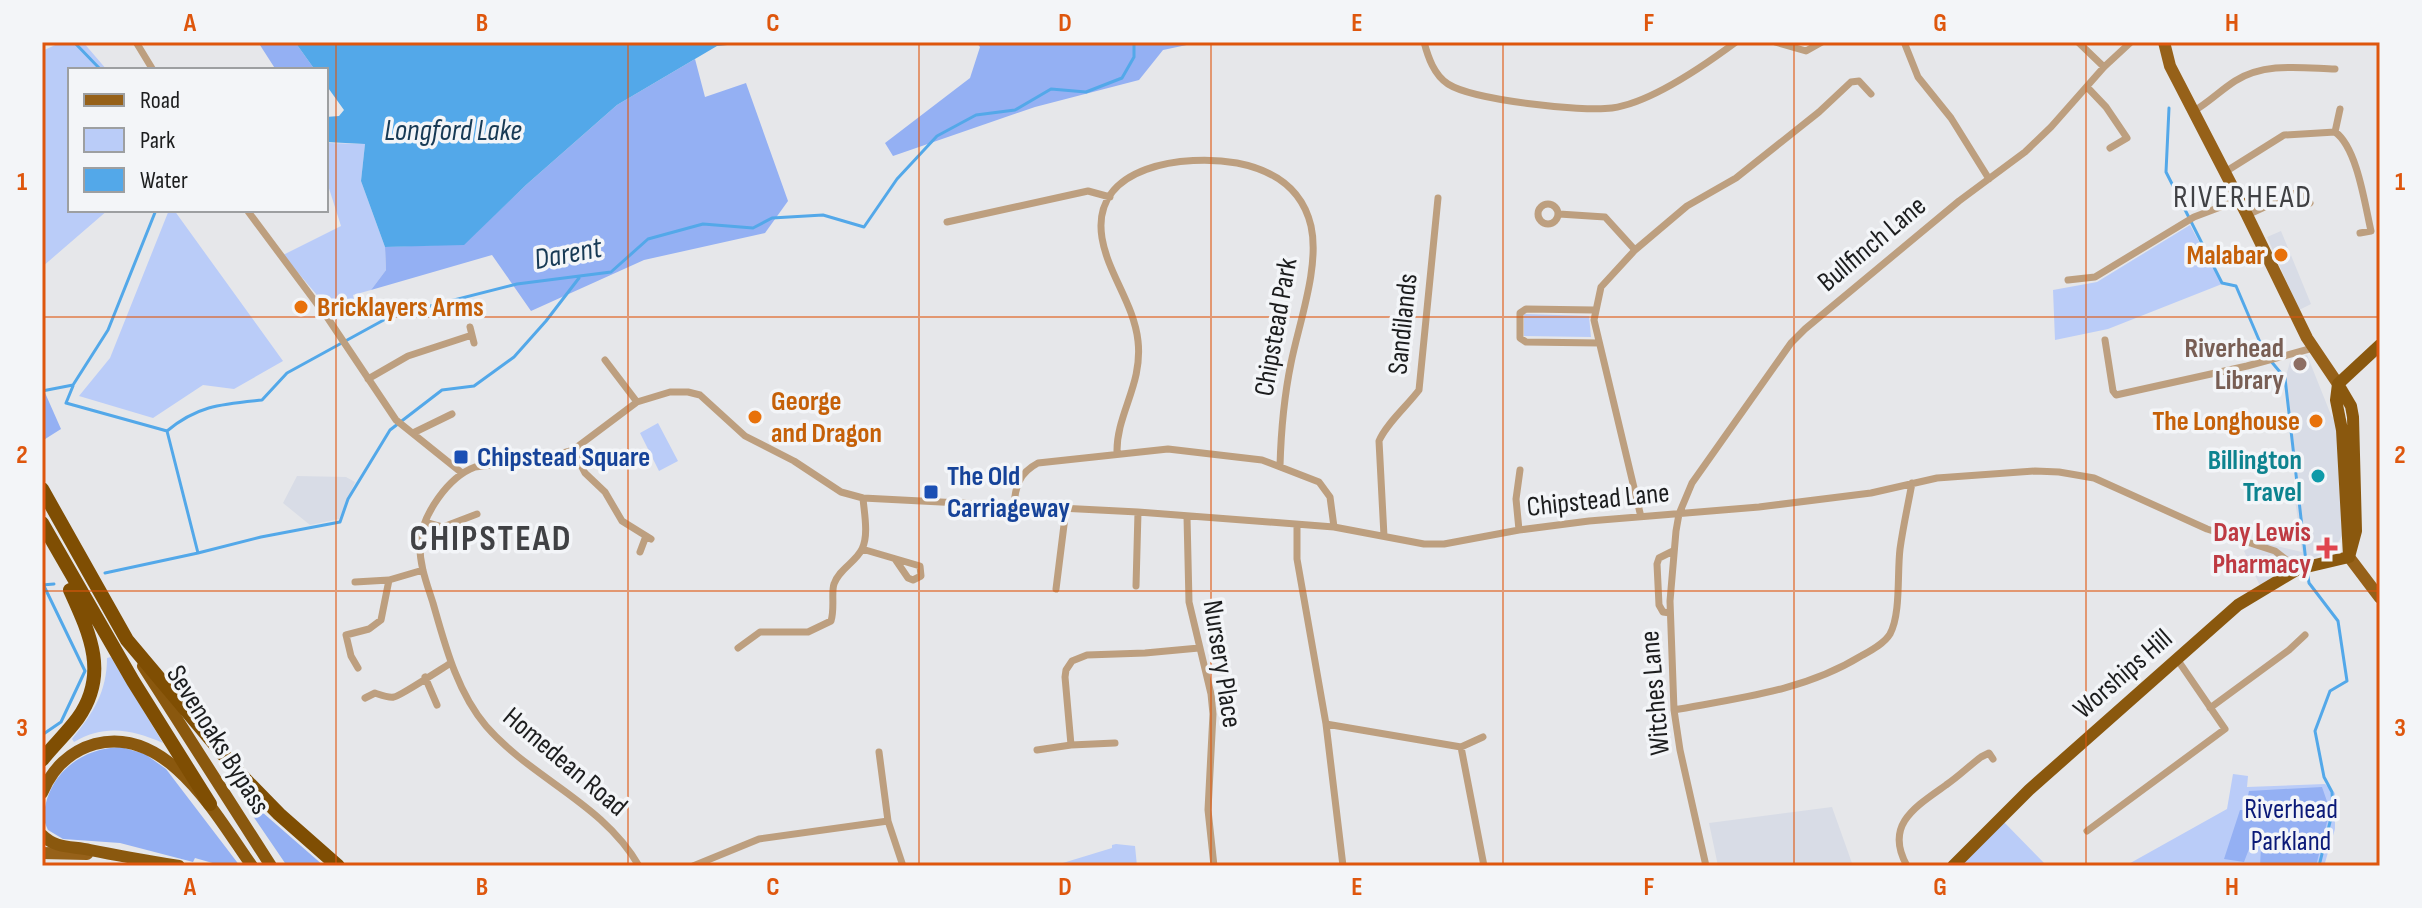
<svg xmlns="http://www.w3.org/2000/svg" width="2422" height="908" viewBox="0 0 2422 908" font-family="'Sofia Sans Condensed',sans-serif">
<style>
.built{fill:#d8dce6}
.green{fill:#baccf8}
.forest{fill:#94b0f3}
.water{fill:#53a8e9}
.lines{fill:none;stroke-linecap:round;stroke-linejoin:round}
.stream{stroke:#53a8e9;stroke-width:3}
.minor{stroke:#bd9f7f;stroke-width:7}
.primary{stroke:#966119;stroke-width:12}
.trunk{stroke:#8a580e;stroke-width:12}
.motorway{stroke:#7f4e03;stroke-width:14}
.grid{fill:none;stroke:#de560d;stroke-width:2;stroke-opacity:0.55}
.food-dot{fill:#e8710a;stroke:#f3f5f8;stroke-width:3}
.education-dot{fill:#8d6e63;stroke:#f3f5f8;stroke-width:3}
.transit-dot{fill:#1a4fb4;stroke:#f3f5f8;stroke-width:3}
.culture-dot{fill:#0f9aa8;stroke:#f3f5f8;stroke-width:3}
.health-dot{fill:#e0444e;stroke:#f3f5f8;stroke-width:3}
.labels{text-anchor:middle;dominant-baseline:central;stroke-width:7;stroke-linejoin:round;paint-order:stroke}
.street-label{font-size:28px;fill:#1c1d1e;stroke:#f3f5f8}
.food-label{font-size:28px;font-weight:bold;fill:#c56008;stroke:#f3f5f8;text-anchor:end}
.education-label{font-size:28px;font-weight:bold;fill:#785e54;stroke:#f3f5f8;text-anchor:end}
.transit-label{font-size:28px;font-weight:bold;fill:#164399;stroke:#f3f5f8;text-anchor:start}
.culture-label{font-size:28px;font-weight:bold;fill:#0d838f;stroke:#f3f5f8;text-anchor:end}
.health-label{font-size:28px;font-weight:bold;fill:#be3a42;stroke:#f3f5f8;text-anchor:end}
.park-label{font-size:28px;fill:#0b1a78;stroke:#f3f5f8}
.water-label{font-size:30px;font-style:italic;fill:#173a55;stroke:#f3f5f8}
.quarter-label{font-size:32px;letter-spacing:2px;fill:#404144;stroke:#f3f5f8}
.district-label{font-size:36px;font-weight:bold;letter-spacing:2px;fill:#404144;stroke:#f3f5f8}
.neatline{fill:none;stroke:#de560d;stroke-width:3}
.grid-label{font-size:26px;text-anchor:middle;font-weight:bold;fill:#de560d}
</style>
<rect width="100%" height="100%" fill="#e6e7ea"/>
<path class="built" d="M2281,231L2311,304L2299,310L2267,237Z
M2307,355L2331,415L2338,424L2343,534L2335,548L2289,569L2260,586L2244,551L2260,542L2302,552L2295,499L2299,488L2286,376L2290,362Z
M297,476L346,477L355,482L339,519L310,525L283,503Z
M1832,807L1853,866H1718L1709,823Z"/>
<path class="green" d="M62,42H83L107,70H70V210H108L42,267V51Z
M328,143L365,144L361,181L385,247L386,270L371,290L353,295L356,307L333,314L283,255L341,226L326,179Z
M169,210H174L283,361L234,389L203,385L153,418L79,396L110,358Z
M2190,225L2222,284L2108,329L2055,340L2053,290L2097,282Z
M1524,314L1589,316L1591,337L1524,336Z
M658,423L678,461L659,471L640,433Z
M111,657L163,743C132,729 104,724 74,742L72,739C93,713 107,692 107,658Z
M2233,774L2248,776L2247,787L2325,784L2335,793V829L2324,866H2125L2227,809Z
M2000,818L2047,866H1952Z
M1116,844L1135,846L1137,866H1053L1112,848V845Z"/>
<path class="forest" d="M258,42H295L315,70H276Z
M976,42H1201L1163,50L1139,80L1035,107L893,156L885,143L970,78L980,47Z
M695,59L705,97L746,83L788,201L765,233L644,260L531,311L492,255L371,290L386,270L385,247L464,244L526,185L617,105Z
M42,386L61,429L42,441Z
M121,747L145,754L166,769L240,866H223L195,858L193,862L120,843L63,839L48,830C42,819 44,810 47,799C58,766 87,748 121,747Z
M2322,787L2330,810L2316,866H2260L2262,828L2254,836L2244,862L2224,859L2240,810H2245L2249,791Z
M262,812L324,866H287L253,816Z"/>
<path class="water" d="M295,42H759L717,46L617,105L526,185L464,245L385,247L361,181L365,144L326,142V117L339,116L344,110L326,85V70H315Z"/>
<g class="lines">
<path class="stream" d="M74,42L101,70
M2169,108L2166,172L2222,283L2236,286L2265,354L2285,378L2306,562
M73,386L66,403L167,431
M42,391L73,385L108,330L156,210
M198,553L261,537L340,522L348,499L390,430L442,390L474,386L514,357L546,321L579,278
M2307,570L2309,583L2338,621L2347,681L2330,691L2315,731L2324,777L2332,792L2333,810L2319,866
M105,573L198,553L167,431C198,405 223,404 262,400L287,373L391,316L517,284L611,272L648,239L703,224L753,228L772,218L823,215L864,227L897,179L937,136L976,115L1015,110L1051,89L1086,92L1122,78L1134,57V42
M42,585L54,584
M42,735L61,722L85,671L44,586"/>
<path class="minor" d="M136,42L153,70
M1424,42C1428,57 1434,75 1448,84C1473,100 1581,112 1612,108C1650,103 1705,65 1736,42
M1775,42L1806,51L1822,42
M1904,42L1918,77L1951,118L1989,179
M2078,42L2104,67
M2087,87L2106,107L2127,138L2110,148
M2194,111C2209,102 2221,90 2235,81C2265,62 2302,68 2335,69
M2335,132L2340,109
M2225,172L2284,135L2335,132C2357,147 2365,205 2371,231L2360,233
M1538 214a10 10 0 1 1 20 0a10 10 0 1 1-20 0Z
M247,210L329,320L396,420L462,473
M1559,214L1605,217L1635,250
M2247,215L2300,191L2310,203
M947,222L1088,191L1110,197
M2068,280L2095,277L2194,217L2239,200
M1594,310L1526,309L1520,313V338L1526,342L1599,343
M470,327L474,343
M2105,340L2113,391L2116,395L2247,366L2313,348
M605,360L637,402
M368,379L408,356L472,335
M413,433L452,414
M573,450L585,473L605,492L622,521L651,539
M1117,453C1116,414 1143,385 1138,341C1134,304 1108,274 1102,238C1090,164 1187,154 1237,163C1273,170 1302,188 1311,226C1320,266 1299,323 1291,363C1284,397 1281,431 1280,466
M1014,506C1015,487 1019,473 1038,463L1168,449L1262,460L1319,482L1330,497L1334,527
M1187,517L1189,602L1211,694L1213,714L1208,810L1214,866
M1641,517L1594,320L1601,287L1635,250L1687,206L1736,178L1819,112L1851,82L1859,81L1871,94
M425,522L443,527L477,514
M1297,525V559L1326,724L1461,747L1484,866
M1519,530L1516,499L1520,470
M1384,536L1379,441C1386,424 1407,406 1419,390L1438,198
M862,549L920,566L921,576L913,580L908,578L895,559
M640,552L646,536
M355,582L389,580
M1136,586L1138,512
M1056,589L1066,509
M1670,613L1663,612L1659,605L1657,564L1659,558L1673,551
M738,648L760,632H808L831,621C835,608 831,592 834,584C839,569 856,562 862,549C869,535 864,512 863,498
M358,668L351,656L346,635L369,629L381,620L389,580L423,570
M425,677L437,705
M365,698L375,693C381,695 388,698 394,697C399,697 441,669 451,663
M2210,708L2289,650L2305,635
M1674,710C1739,698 1804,691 1861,656C1870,651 1884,644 1890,634C1901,614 1897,573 1900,549C1903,527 1908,505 1912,483
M1326,724L1343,866
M1071,745L1065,677L1066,670L1072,661L1087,655L1145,653L1199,648
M1461,747L1483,737
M1037,750L1071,745L1115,743
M879,752L888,821
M2087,831L2225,729L2177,659
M639,866C603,803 532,779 486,726C457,692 445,645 433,603C427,584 419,564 420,543C422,515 448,477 475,467L541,459L573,450L637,402L670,392H688L700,395L745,436L794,461L841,492L863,498L1138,512L1334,527L1424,544H1444L1519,530L1589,521L1759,507L1871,493L1937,478L2035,471L2059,472L2094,478L2207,529L2275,551L2298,569
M693,866L759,839L888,821L903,866
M1706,866L1680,750L1674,710L1670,601L1676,531L1679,514L1692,483L1791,343L1805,329L1959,201L2025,152L2051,127L2104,67L2131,42
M1907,866C1884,825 1915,807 1946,785C1958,777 1969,766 1981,757L1989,753L1993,759"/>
<path class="primary" d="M2164,42L2170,66L2247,215L2307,338L2338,384
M2349,557L2380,598
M42,853L87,854"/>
<path class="trunk" d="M2338,384L2351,406L2353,417L2356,531L2349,557
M2338,384L2336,400L2342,430L2349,556
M2338,384L2380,345
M143,666L271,866
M42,793C52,769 70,751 95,744C168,725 217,817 252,866
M42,835C56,849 72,846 90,850C120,856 149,861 179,866
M1953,866L2029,790L2238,605L2298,569L2349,557"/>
<path class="motorway" d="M42,489L127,640L239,773L279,814L338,866
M42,523L133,681L210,804
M42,760C53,746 67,733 78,718C109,674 90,634 70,590"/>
</g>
<path class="grid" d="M336,42V866M628,42V866M919,42V866M1211,42V866M1503,42V866M1794,42V866M2086,42V866M42,317H2380M42,591H2380"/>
<g class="food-dot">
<circle cx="2281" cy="255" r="8"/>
<circle cx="301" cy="307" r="8"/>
<circle cx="755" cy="417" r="8"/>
<circle cx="2316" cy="421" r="8"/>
</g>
<circle class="education-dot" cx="2300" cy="364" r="8"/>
<g class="transit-dot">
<rect x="453" y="449" width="16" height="16" rx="4"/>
<rect x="923" y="484" width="16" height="16" rx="4"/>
</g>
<circle class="culture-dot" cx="2318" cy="476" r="8"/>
<path class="health-dot" d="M2323 536h8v8h8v8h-8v8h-8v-8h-8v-8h8z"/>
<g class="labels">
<g class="street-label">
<text transform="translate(1872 244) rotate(-40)">Bullfinch Lane</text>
<text transform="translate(1403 324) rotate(-84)">Sandilands</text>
<text transform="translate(1276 327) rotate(-80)">Chipstead Park</text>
<text transform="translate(1598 500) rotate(-6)">Chipstead Lane</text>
<text transform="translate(1222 664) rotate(81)">Nursery Place</text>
<text transform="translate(2123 674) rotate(-41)">Worships Hill</text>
<text transform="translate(1655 693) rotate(-95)">Witches Lane</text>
<text transform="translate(218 740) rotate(58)">Sevenoaks Bypass</text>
<text transform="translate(565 762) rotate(40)">Homedean Road</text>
</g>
<g class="food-label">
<text x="2265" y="255">Malabar</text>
<text x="317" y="307" text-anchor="start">Bricklayers Arms</text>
<text x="771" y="401" text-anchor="start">George<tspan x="771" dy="32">and Dragon</tspan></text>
<text x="2300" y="421">The Longhouse</text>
</g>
<g class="education-label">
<text x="2284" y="348">Riverhead<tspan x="2284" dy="32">Library</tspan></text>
</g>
<g class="transit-label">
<text x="477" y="457">Chipstead Square</text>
<text x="947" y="476">The Old<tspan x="947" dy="32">Carriageway</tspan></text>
</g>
<g class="culture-label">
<text x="2302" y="460">Billington<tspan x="2302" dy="32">Travel</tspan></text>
</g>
<g class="health-label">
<text x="2311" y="532">Day Lewis<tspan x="2311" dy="32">Pharmacy</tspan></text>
</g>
<g class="park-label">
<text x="2291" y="809">Riverhead<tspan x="2291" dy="32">Parkland</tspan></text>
</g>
<g class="water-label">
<text x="453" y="131">Longford Lake</text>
<text transform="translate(568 254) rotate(-11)">Darent</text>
</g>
<g class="quarter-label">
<text x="2243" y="197">RIVERHEAD</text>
</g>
<g class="district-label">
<text x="491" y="539">CHIPSTEAD</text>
</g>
</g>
<rect width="2422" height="908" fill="none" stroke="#f3f5f8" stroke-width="88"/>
<rect x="68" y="68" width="260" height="144" fill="#f3f5f8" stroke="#9d9fa1" stroke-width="2"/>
<rect x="84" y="94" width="40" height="12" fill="#966119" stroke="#9d9fa1" stroke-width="2"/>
<text x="140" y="108" font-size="24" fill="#1c1d1e">Road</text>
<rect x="84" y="128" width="40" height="24" fill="#baccf8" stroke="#9d9fa1" stroke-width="2"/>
<text x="140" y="148" font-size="24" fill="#1c1d1e">Park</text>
<rect x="84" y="168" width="40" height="24" fill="#53a8e9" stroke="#9d9fa1" stroke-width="2"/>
<text x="140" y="188" font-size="24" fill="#1c1d1e">Water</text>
<rect x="44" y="44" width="2334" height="820" class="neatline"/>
<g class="grid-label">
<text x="190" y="31">A</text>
<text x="482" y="31">B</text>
<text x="773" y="31">C</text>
<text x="1065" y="31">D</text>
<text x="1357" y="31">E</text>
<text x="1649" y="31">F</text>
<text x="1940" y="31">G</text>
<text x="2232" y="31">H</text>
<text x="22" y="190">1</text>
<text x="2400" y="190">1</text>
<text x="22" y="463">2</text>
<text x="2400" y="463">2</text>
<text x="22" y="736">3</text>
<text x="2400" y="736">3</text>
<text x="190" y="895">A</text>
<text x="482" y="895">B</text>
<text x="773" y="895">C</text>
<text x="1065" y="895">D</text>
<text x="1357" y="895">E</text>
<text x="1649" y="895">F</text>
<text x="1940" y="895">G</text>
<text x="2232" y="895">H</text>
</g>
</svg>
